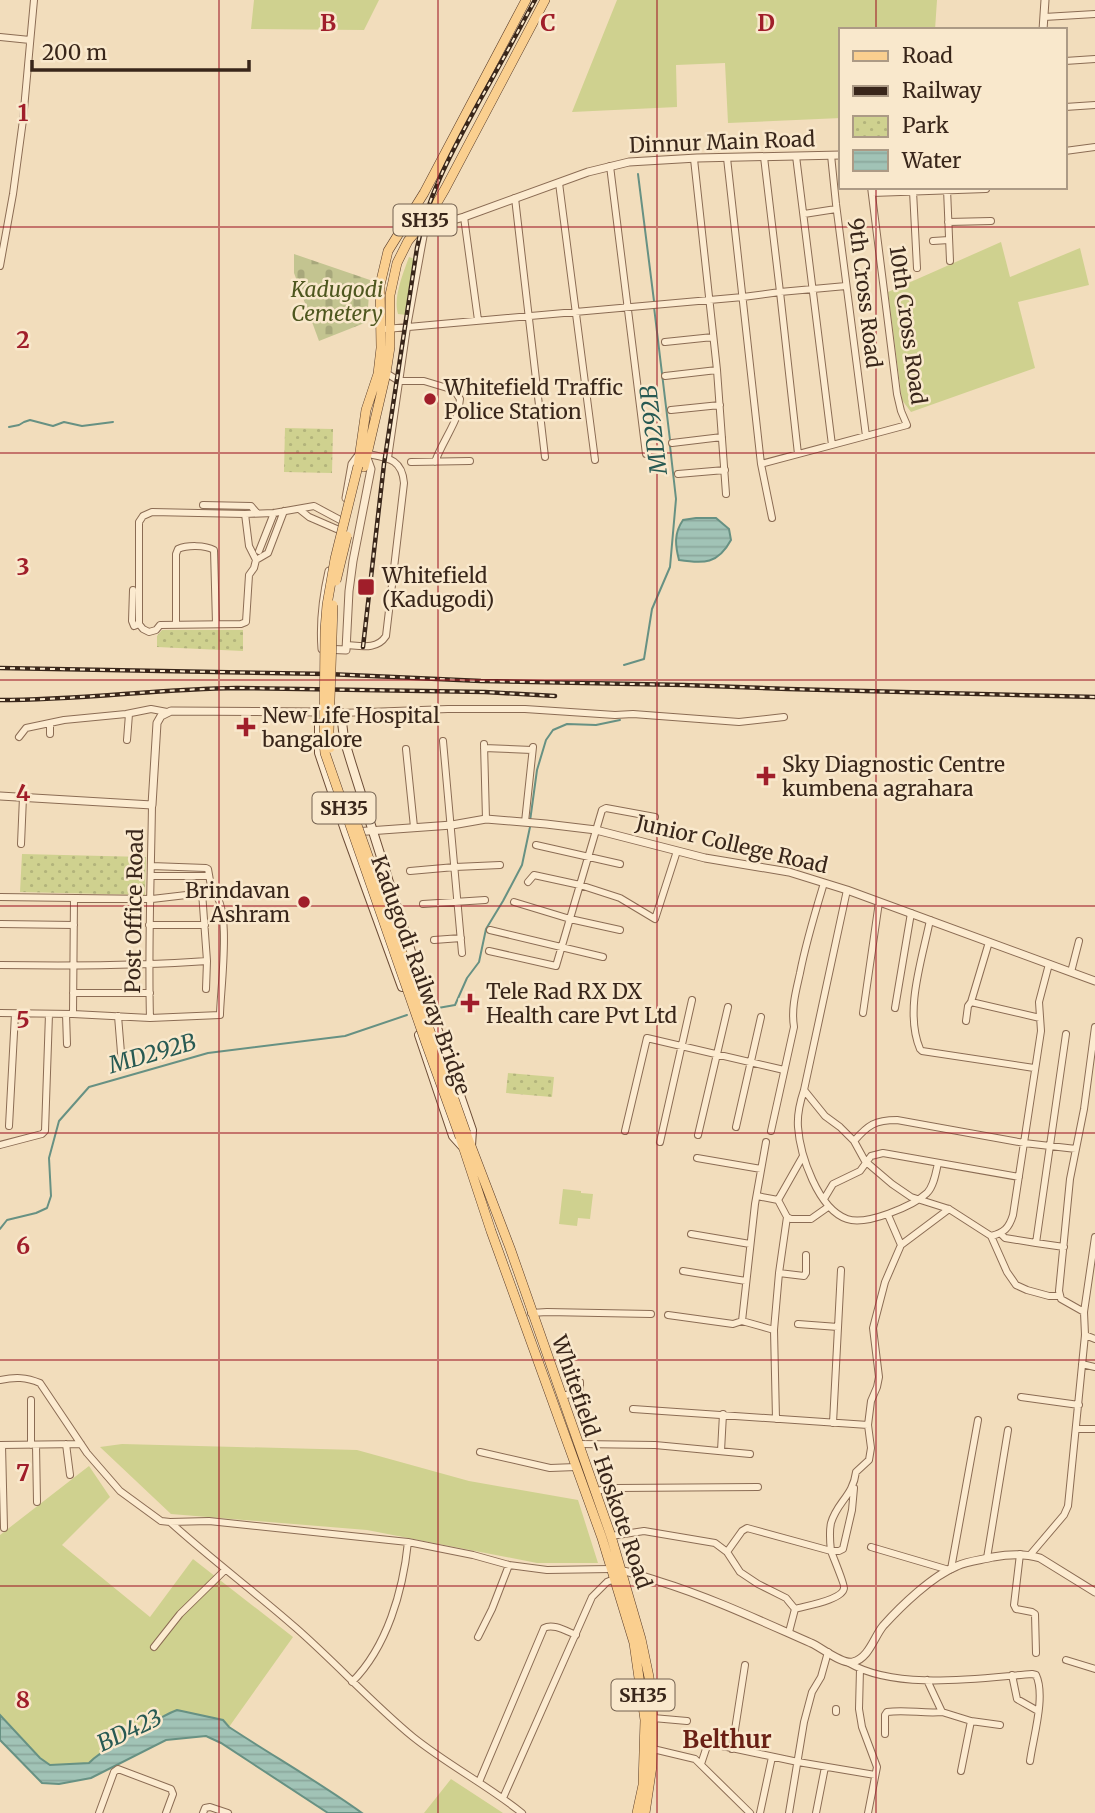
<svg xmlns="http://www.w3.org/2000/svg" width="1095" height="1813" viewBox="0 0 1095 1813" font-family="Merriweather,serif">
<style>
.green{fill:#cfd18f}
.cemetery{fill:url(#cemetery-stones)}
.park{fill:url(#park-dots)}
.water{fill:url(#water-rules);stroke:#679183;stroke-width:2}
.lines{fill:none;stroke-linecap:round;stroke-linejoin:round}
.stream{stroke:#679183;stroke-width:2}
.minor-casing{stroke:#8b6c54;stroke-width:8}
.tertiary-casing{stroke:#8b6c54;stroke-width:9}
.secondary-casing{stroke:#6d4d37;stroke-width:10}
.primary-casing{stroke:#583b29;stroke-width:10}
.minor{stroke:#fcebd0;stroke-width:6}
.tertiary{stroke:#fcebd0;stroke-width:7}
.secondary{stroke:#fcebd0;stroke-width:8}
.primary{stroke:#facf8f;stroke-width:9}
.rail-casing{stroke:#39261a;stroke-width:4.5}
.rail{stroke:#f9e8cc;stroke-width:2;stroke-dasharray:5;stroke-linecap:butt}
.primary-bridge-casing{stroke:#583b29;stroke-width:10;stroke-linecap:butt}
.primary-bridge{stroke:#facf8f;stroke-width:9}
.grid{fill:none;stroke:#a01e2a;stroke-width:2;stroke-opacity:0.55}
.poi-dot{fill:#a01e2a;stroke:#f9e8cc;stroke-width:2.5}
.labels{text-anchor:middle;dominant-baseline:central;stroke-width:5;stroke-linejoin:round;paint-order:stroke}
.shield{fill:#f9e8cc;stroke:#73604f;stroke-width:2}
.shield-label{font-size:19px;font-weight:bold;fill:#39261a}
.street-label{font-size:21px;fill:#39261a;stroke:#f9e8cc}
.park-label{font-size:21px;font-style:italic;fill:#4e571f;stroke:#f9e8cc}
.poi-label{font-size:21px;fill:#39261a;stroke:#f9e8cc;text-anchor:start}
.water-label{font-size:23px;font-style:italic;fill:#285a53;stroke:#f9e8cc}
.quarter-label{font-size:24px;font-weight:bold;fill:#6a2015;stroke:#f9e8cc}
.grid-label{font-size:23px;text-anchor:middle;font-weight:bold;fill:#a01e2a;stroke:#f9e8cc;stroke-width:5;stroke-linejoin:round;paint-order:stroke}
</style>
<defs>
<pattern id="cemetery-stones" width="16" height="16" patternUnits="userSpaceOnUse" patternTransform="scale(1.75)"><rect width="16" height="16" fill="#c3c490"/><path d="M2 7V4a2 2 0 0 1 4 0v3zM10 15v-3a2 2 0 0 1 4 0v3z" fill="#a8a87c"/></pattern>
<pattern id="park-dots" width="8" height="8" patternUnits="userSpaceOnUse" patternTransform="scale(1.75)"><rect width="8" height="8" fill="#cfd18f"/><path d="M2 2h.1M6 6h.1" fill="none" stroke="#b2b37b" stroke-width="1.8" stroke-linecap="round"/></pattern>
<pattern id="water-rules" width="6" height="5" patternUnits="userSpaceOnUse" patternTransform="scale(1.75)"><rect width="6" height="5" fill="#a1c3b6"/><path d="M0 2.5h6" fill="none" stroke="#8ba79c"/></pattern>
</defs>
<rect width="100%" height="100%" fill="#f2ddbc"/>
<path class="green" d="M254,0H379L364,30L251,29Z
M617,0H937L935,30H841V118L728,123L725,63L676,65L677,107L572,112Z
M1001,242L1010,277L1080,248L1089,285L1018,302L1035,368L911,412L902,400L888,292Z
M409,257L417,260L407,315L398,314C393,297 403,274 409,257Z
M563,1189L581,1191V1193L593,1194L590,1219L578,1218L577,1226L559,1224Z
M122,1444L357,1450L469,1481L578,1500L598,1563H537L367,1530L171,1514L100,1447Z
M89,1466L110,1497L62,1545L150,1617L193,1559L293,1637L229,1727L223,1720L164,1715L134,1734L96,1756L89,1763L50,1765L40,1758L0,1715V1535Z
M451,1779L503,1813H424Z"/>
<path class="cemetery" d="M294,254L370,280L367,322L319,341L294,273Z"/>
<path class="park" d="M285,428L333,429L332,473L284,472Z
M162,630H243V651L157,647V636Z
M22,854L146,857L145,895L20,892Z
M508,1073L554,1077L552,1097L506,1093Z"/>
<path class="water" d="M696,518H716L729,529L731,540C718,564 704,564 679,560C675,545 674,533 683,520Z
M177,1710L223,1720L229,1727C273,1756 319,1782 362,1813H328L221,1743L206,1736L166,1740L91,1778L59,1784L42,1783L0,1740V1715L40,1758L50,1765L89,1763C101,1750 118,1744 132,1735C148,1726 161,1716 177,1710Z"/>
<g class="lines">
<path class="stream" d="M638,174L654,301
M654,307L670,440
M9,427L19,425L24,422L30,420L53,426L64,422L82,426L113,422
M624,665L644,659L652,609L670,567L676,499L670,446
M530,821L537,770L546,740L553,730L567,724L596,725L620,720
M438,1008L455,1005L467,978L479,962L486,929L503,901L522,865L530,827
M0,1229L7,1220L36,1213L47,1208L51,1196L49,1158L59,1121L89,1087L208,1053L345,1036L407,1015"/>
<defs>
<path id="minor" d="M1044,17L1095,14
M0,37L30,40
M1065,61L1095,59
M1065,107L1095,105
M1065,151L1095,147
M831,155L836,204L866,436
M796,156L832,445
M764,157L780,292L846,286
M727,158L761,464L772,518
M694,159L717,370L726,494
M610,166L646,454
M559,183L595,460
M947,189L950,261
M913,191L917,268
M872,193L986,189
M515,198L545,457
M804,214L836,209
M464,217L478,320
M948,222L991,221
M933,241L949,240
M0,266L13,194L23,120L34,0
M386,329L743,297L780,292L798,454
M665,342L713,337
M386,373L399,381H424L454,390L460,399L458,413
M665,376L717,370
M671,410L720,405
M672,443L722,437
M388,458L407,327L425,228
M411,462L470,461
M435,462C441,445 452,430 458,413L480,411
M761,464L907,425L901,411L897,394L871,187
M678,474L725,470
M203,505L251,506L257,513
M299,509L309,517L339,530
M152,512L245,514L249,546L256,560L254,568L249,575L246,622L241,624L160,625L156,630L149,632L143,629L139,624V522L143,516Z
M245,514L274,513L314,506L342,521
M259,551L274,513
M256,560L268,553L284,511
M133,590L132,621L134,626L139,624
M176,625V554L178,549C187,545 205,545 214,550L216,624
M347,645C361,646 377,650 386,636L404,483C402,459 388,458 368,454
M341,713L448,709H525L615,715L633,714L739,722L784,717
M50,734V723
M19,737L26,728L64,720L126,714L151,709L167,712
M127,740L129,714
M443,741L462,953
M484,744L486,819
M484,748L532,750
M406,749L414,827
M525,822L533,747
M21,844L23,797
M536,845L620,864
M151,866L206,868L208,869L212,892
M410,871L455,867L500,865
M151,876H209
M528,882L534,875L580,885L620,898L655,919L677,851
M847,890L804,1090L825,1116L840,1127L854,1141L865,1161L892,1184L911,1197L949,1209L991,1236L1007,1272L1016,1285L1027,1290L1049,1296H1059
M0,897L152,899L212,892C233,902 220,992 220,1015L150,1018L73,1014L0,1013
M514,902L570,919L620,930
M423,904L485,900
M930,920C922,960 904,1011 920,1049L922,1051L1034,1068
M0,924L74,925
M149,925H205
M490,930L603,957
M434,940L461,938
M489,951L556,966L602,810L606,808L655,817
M0,965C69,966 138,966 207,961L202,892
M1071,972L1079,941
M206,989L207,961
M73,993H150
M971,1002L1040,1018
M895,1008L911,913
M863,1013L879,902
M66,1014L67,1044
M73,1014L74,898
M118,1016L122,1065
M150,1018C148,947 151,876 152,805
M966,1021L968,1006L971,1002L989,942
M804,1090C800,1102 797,1114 798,1127C800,1155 818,1209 847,1219C866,1226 913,1206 927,1193C934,1186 936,1172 938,1163
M9,1126L15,1014
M736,1127L761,1017
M625,1131L647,1038L784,1070
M771,1131L794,1027C791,1008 796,991 800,973C806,942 815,913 824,883
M698,1135L728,1007
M854,1141C868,1125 875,1120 897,1120L1024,1143L1076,1149
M660,1142L692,1000
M766,1142L755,1204L742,1321L774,1330
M0,1145L42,1134L45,1131L49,1014
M697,1158L761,1169
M757,1196L778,1200L787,1217L791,1219H811L828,1207
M824,1199L833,1184L860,1171L871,1156L883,1153L1019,1177
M778,1200L803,1156
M1000,1233L1005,1238L1036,1243
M691,1234L750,1244
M991,1236C1004,1233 1009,1228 1013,1215L1041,1031L1039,1002L1049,964
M901,1245L949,1209
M1064,1247L1036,1243L1066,1034
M683,1271L746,1281
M779,1273L804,1276L806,1273V1255
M1084,1312L1061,1299L1059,1291L1070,1179L1084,1109L1095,1027
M531,1313L547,1312L651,1314
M668,1315L733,1324L742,1321
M798,1324L838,1327
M1085,1335L1095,1339
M1082,1364L1095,1367
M0,1380C15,1377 26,1377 40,1383L87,1453L120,1491L161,1521L170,1522C211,1559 255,1592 296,1628C336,1663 372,1703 413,1737C448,1765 487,1785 522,1813
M562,1396L578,1392L580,1390V1382
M1021,1397L1079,1405
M633,1409L868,1425
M776,1419L774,1330L779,1273L787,1217
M833,1423L841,1270
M1076,1429H1095
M66,1444L70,1475
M579,1444L655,1445L750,1454
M0,1445L81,1444
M2,1445L4,1528
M31,1445V1400
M36,1445L37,1502
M721,1451L723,1414
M480,1452L550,1468L576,1467
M595,1491L616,1488L758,1487
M170,1522L209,1521L408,1542L473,1555L509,1565L547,1570L611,1569
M611,1536L644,1531L715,1543L727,1552L740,1572L758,1584L786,1598L795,1609
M871,1547L949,1570
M727,1552L742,1531L747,1528L831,1551C830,1542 829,1532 831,1523C837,1502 853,1496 856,1472L869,1460L871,1448L868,1425L871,1401L877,1387L879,1377L873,1328L885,1282L901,1245L888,1215
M1020,1554L1014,1605L1016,1609L1032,1612L1035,1614L1036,1653
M1030,1555L1064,1515L1068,1506L1085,1335L1084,1312L1095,1237
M987,1558L1008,1430
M951,1569L978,1420
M789,1632L795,1609C805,1606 843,1600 844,1588C845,1585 833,1557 831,1551H839L843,1549L852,1510L854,1488
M478,1637L492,1609L509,1565
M154,1647L180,1614L225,1570
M1066,1660L1095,1669
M849,1663C897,1691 979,1678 1032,1674L1036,1675C1046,1696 1033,1738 1030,1761
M860,1669L859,1709L862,1727L877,1767L868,1813
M1012,1675L1017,1699L1038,1711
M927,1680L942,1712L971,1721L1000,1725
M352,1682C387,1647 403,1591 408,1542
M836,1712V1709
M653,1718L687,1721
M885,1734V1715L887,1712C906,1709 924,1714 942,1712
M653,1749L695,1759L750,1813
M732,1749L745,1665
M701,1764L708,1743L798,1762L875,1775
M961,1771L971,1721
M479,1782L544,1628C553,1623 566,1631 576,1635
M503,1798L592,1597L607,1582L614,1579
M99,1813L114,1772L118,1769L171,1789L173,1794L166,1813
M203,1813L205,1808L210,1807L228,1813
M760,1813L772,1757
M789,1813L804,1722L812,1692L821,1677L828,1652
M816,1813L825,1767"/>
<path id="tertiary" d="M1043,30L1045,0
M409,218L419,227L425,228L464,217L588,172L629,162L697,158L841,155
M346,498L352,464L358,456
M329,571C323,597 320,623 322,649L346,650L349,591L353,561L371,469L367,458
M0,796L152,805L157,723L161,716L171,711L319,712
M354,832L452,825L486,819L546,824L596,830L705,858L789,872L847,890L1095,981
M617,1570C630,1571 644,1577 658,1581C710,1597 761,1621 811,1643C821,1647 842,1665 853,1662C869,1658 874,1637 883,1626C901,1606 932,1576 957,1566C968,1561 981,1560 993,1557C1009,1554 1024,1553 1040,1558L1095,1592"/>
<path id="secondary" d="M402,987L346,833L319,753V712L341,713L344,739L351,762L413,958L472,1130L471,1146
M419,1035L453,1136L462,1146"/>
<path id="primary" d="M358,466L366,410L378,374L381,348L380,285L388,251L424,193L526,0
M364,467L386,373L390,347V295L397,263L408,241L431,213L445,189L545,0
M466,1133L510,1248L611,1536L641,1639L649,1677L653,1718L652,1766L645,1813
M460,1137L491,1231L602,1538L634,1643L645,1720L643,1785L637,1813"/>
</defs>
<use href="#minor" class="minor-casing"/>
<use href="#tertiary" class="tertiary-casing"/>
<use href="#secondary" class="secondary-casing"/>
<use href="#primary" class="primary-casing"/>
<use href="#minor" class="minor"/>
<use href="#tertiary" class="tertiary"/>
<use href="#secondary" class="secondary"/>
<use href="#primary" class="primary"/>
<defs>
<path id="rail" d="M363,647L384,464L417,248C428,193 454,148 480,100C499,67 517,33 535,0
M0,668L328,674L481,681L684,685L788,689L1095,697
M0,700C79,700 158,689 237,688L485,692L555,696"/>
</defs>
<use href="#rail" class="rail-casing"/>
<use href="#rail" class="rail"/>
<defs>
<path id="primary-bridge" d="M358,466L335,559L327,605L325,630L324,742L325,753L426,1043L460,1137
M336,581L347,536
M330,748L329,731L333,605
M352,811L466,1133"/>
</defs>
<use href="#primary-bridge" class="primary-bridge-casing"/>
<use href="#primary-bridge" class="primary-bridge"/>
</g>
<path class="grid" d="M219,0V1813M438,0V1813M657,0V1813M876,0V30M876,187V1813M0,227H1095M0,453H1095M0,680H1095M0,906H1095M0,1133H1095M0,1360H1095M0,1586H1095"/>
<g class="poi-dot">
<circle cx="430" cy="399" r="7"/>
<rect x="357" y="578" width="18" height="18" rx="3.5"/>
<path d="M242.5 716.5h7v7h7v7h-7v7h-7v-7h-7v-7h7z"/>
<path d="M762.5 765.5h7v7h7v7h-7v7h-7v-7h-7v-7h7z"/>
<circle cx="304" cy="902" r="7"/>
<path d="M466.5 992.5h7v7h7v7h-7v7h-7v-7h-7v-7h7z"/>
</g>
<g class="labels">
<g class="shield">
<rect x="393.5" y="204.5" width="63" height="31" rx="5"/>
<rect x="312.5" y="792.5" width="63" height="31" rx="5"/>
<rect x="611.5" y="1679.5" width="63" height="31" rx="5"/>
</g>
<g class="shield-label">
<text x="425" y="220">SH35</text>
<text x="344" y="808">SH35</text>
<text x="643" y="1695">SH35</text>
</g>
<g class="street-label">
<text transform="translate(722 142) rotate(-2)">Dinnur Main Road</text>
<text transform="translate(865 293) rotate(83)">9th Cross Road</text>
<text transform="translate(908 325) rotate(82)">10th Cross Road</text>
<text transform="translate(732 844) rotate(13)">Junior College Road</text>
<text transform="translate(134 911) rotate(-89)">Post Office Road</text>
<text transform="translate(421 975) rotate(70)">Kadugodi Railway Bridge</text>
<text transform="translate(602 1462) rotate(71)">Whitefield - Hoskote Road</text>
</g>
<g class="park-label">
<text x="337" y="289">Kadugodi<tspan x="337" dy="24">Cemetery</tspan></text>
</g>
<g class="poi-label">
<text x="444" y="387">Whitefield Traffic<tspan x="444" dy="24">Police Station</tspan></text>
<text x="382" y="575">Whitefield<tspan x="382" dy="24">(Kadugodi)</tspan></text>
<text x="262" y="715">New Life Hospital<tspan x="262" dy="24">bangalore</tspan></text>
<text x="782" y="764">Sky Diagnostic Centre<tspan x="782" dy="24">kumbena agrahara</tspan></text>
<text x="290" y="890" text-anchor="end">Brindavan<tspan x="290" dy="24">Ashram</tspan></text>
<text x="486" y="991">Tele Rad RX DX<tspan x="486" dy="24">Health care Pvt Ltd</tspan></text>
</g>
<g class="water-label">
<text transform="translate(653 430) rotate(-97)">MD292B</text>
<text transform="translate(152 1053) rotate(-16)">MD292B</text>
<text transform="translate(129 1730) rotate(-25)">BD423</text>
</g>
<g class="quarter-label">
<text x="727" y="1739">Belthur</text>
</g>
</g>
<g class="grid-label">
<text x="328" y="31">B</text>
<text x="548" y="31">C</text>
<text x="766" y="31">D</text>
<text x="23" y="121">1</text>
<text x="23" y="348">2</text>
<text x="23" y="575">3</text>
<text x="23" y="801">4</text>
<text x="23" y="1028">5</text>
<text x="23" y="1254">6</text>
<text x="23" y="1481">7</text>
<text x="23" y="1708">8</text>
</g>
<rect x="839" y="28" width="228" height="161" fill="#f9e8cc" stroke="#ac9a85" stroke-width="2"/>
<rect x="853" y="51" width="35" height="10" fill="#facf8f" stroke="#ac9a85" stroke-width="2"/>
<text x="902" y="63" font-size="21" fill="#39261a">Road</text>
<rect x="853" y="86" width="35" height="10" fill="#39261a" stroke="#ac9a85" stroke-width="2"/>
<text x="902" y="98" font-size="21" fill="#39261a">Railway</text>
<rect x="853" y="116" width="35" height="21" fill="url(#park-dots)" stroke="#ac9a85" stroke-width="2"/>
<text x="902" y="133" font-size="21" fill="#39261a">Park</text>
<rect x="853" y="150" width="35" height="21" fill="url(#water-rules)" stroke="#ac9a85" stroke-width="2"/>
<text x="902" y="168" font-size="21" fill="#39261a">Water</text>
<path d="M32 60v10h217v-10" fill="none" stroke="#39261a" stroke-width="3.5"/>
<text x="42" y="60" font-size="21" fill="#39261a" stroke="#f9e8cc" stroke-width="5" paint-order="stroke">200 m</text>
</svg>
